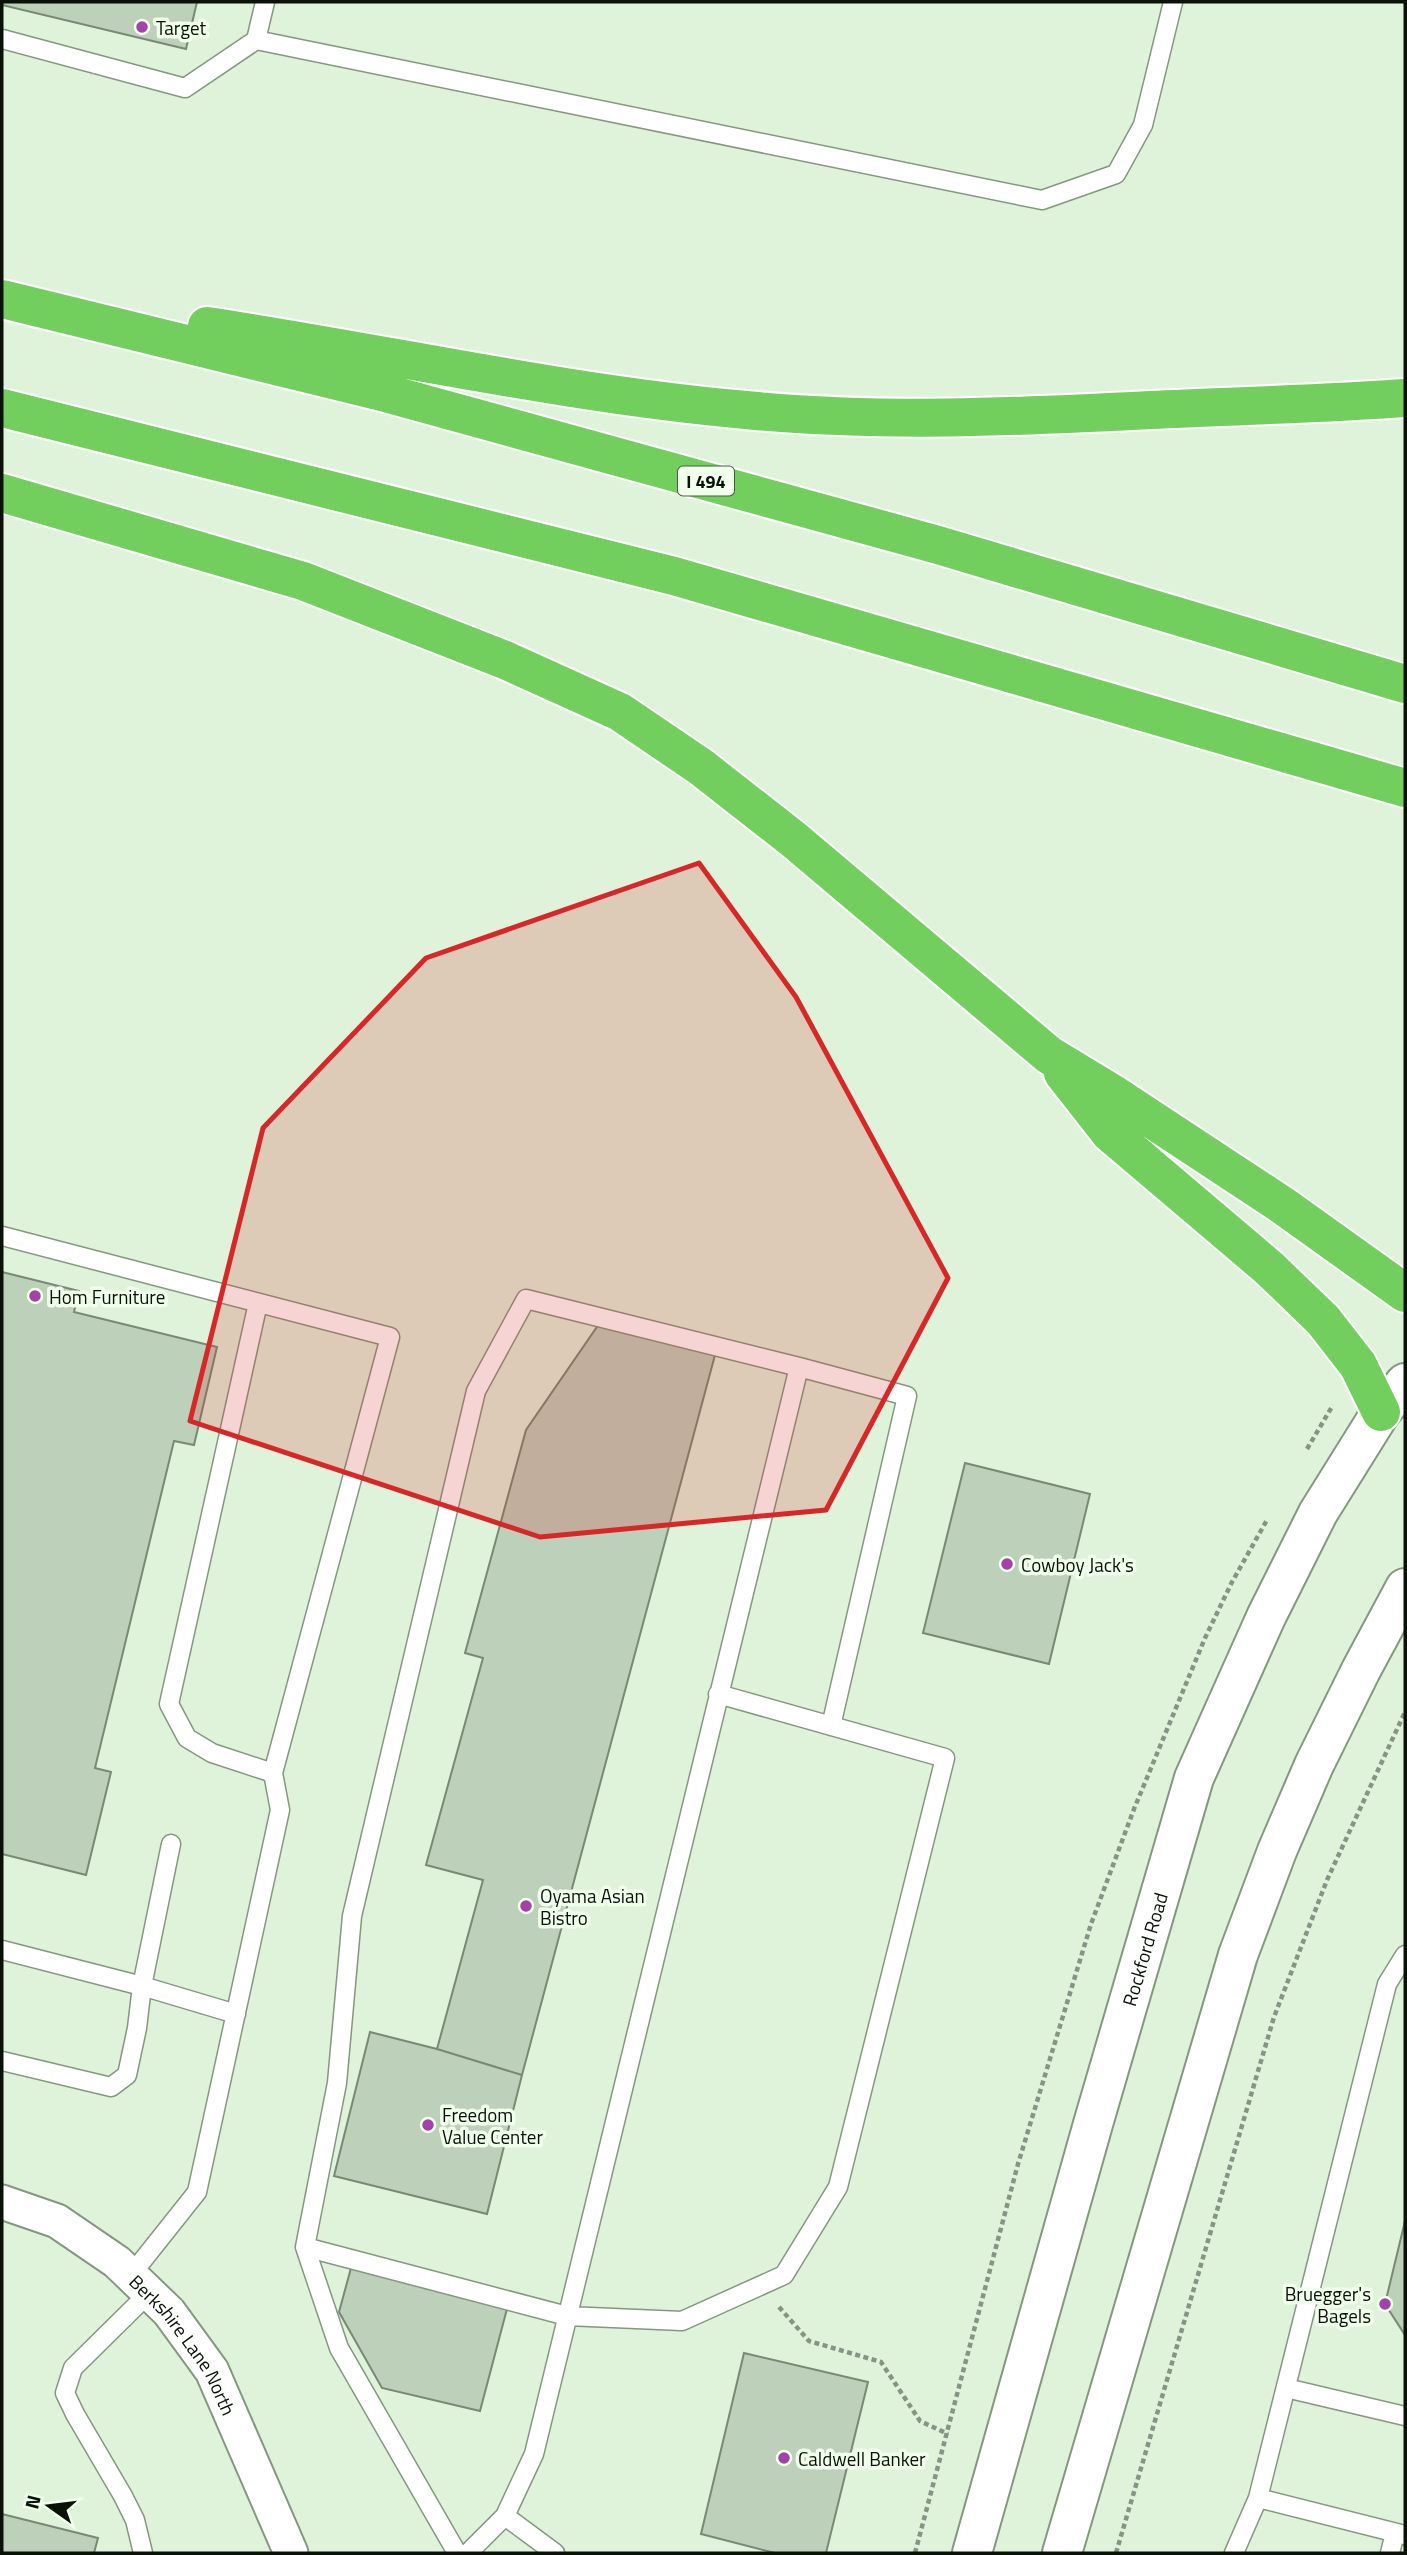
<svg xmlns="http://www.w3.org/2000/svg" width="1407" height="2555" viewBox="0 0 1407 2555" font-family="'Titillium Web',sans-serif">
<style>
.building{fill:#bdd0b9;stroke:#788974;stroke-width:2}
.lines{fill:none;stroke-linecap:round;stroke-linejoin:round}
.service-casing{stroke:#859781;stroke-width:21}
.minor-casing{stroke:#859781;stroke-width:37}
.secondary-casing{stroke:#859781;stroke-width:42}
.motorway-casing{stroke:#fff;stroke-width:42}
.path{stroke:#869583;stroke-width:4.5;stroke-dasharray:5 3.5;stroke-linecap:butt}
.service{stroke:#fff;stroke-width:18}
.minor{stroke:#fff;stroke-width:33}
.secondary{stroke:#fff;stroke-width:38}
.motorway{stroke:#72cf5e;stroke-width:38}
.marked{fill:#d62828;fill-opacity:0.2;stroke:#d62828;stroke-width:5;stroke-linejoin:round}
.poi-dot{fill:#a442a8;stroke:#efffeb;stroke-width:2.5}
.labels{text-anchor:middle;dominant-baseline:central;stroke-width:7;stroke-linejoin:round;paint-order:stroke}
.shield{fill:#efffeb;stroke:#4f584d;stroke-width:2}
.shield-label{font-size:18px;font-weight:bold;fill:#0a1109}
.poi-label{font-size:19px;fill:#0a1109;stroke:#efffeb;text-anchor:start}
.street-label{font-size:19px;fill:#0a1109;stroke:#efffeb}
</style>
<rect width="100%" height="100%" fill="#dff3db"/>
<path class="building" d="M2,2H197L186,49L2,5Z
M2,1272L79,1291L74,1312L217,1347L194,1445L174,1441L95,1768L111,1772L86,1875L2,1854Z
M599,1324L715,1355L522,2075L437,2049L483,1880L426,1865L483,1658L465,1653L526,1430Z
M965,1463L1090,1494L1049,1664L923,1633Z
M370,2032L437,2049L522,2075L487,2214L334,2176Z
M1405,2221V2335L1385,2304Z
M351,2268L508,2305L480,2411L382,2388L339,2312Z
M744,2353L868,2382L826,2553H775L701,2534Z
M2,2514L98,2538L94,2553H2Z"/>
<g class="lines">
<defs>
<path id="service" d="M2,39L185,88L256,40L1042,200L1116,174L1143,125L1173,2
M256,40L265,2
M2,1236L390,1337L273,1773L280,1810L197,2192L131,2275
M258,1303L169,1704L187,1738L212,1753L273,1773
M799,1367L907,1396L831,1726
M2,1950L142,1986L236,2014
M1405,1955L1387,1984L1258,2498L1405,2535
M2,2061L111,2087L127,2075L137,2028L142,1986L171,1844
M305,2247L339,2348L457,2553
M1286,2388L1405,2416
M505,2516L555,2553
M143,2553L135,2520L123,2496L75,2414L65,2393L73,2368L149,2293
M468,2553L505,2516L534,2454L799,1367L526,1299L476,1391L352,1916L337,2083L305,2247L567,2316L682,2321L784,2275L838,2187L945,1758L718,1694
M1234,2553L1258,2498
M1390,2553L1395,2533"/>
<g id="minor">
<path id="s1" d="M2,2202L57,2221L117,2262L169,2312L212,2371L291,2553"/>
</g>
<g id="secondary">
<path id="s2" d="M972,2553L1093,2124L1194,1778L1266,1617L1318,1513L1381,1412L1405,1383"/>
<path d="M1062,2553L1238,1955L1277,1851L1314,1765L1361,1670L1405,1588"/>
</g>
<path id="motorway" d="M2,299L378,391L938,545L1405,684
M207,326C387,353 565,394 746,410C881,423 1016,417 1151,410C1236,406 1321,404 1405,398
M2,408L674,576L1405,788
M2,493L303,581L505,660L620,712L701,767L793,839L1049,1055L1115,1095L1282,1205L1405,1293
M1063,1073L1110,1133L1269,1268L1323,1320L1358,1365L1381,1412"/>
</defs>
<use href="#service" class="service-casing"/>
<use href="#minor" class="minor-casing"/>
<use href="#secondary" class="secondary-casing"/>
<use href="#motorway" class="motorway-casing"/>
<path class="path" d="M1307,1449L1333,1405
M779,2307L809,2341L881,2362L920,2421L948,2434
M915,2553L1018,2164L1091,1924L1134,1809L1205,1638L1232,1582L1267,1520
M1116,2553L1274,2017L1327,1880L1405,1712"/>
<use href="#service" class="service"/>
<use href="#minor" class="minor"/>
<use href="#secondary" class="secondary"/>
<use href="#motorway" class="motorway"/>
</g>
<path class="marked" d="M699,863L796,997L948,1278L826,1510L540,1537L190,1421L263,1128L426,958Z"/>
<g class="poi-dot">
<circle cx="142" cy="27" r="7"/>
<circle cx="35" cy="1296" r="7"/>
<circle cx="1007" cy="1564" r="7"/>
<circle cx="526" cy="1906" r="7"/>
<circle cx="428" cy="2125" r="7"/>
<circle cx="1385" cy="2304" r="7"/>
<circle cx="784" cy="2458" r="7"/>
</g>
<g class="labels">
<rect class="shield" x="678" y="466.5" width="56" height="29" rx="5"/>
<g class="shield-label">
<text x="706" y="481">I 494</text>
</g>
<g class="poi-label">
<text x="156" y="27">Target</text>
<text x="49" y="1296">Hom Furniture</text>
<text x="1021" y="1564">Cowboy Jack's</text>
<text x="540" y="1895">Oyama Asian<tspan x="540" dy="22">Bistro</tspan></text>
<text x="442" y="2114">Freedom<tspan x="442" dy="22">Value Center</tspan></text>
<text x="1371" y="2293" text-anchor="end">Bruegger's<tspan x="1371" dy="22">Bagels</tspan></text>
<text x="798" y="2458">Caldwell Banker</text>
</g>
<g class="street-label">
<text stroke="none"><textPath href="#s2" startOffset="628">Rockford Road</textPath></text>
<text stroke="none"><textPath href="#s1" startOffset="238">Berkshire Lane North</textPath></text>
</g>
</g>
<rect width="1407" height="2555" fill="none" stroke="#0a1109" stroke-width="7"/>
<g transform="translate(49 2506) rotate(284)" stroke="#efffeb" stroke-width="5" paint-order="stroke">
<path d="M0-5L12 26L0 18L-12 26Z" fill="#0a1109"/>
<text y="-10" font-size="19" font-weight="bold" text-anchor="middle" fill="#0a1109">N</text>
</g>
</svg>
